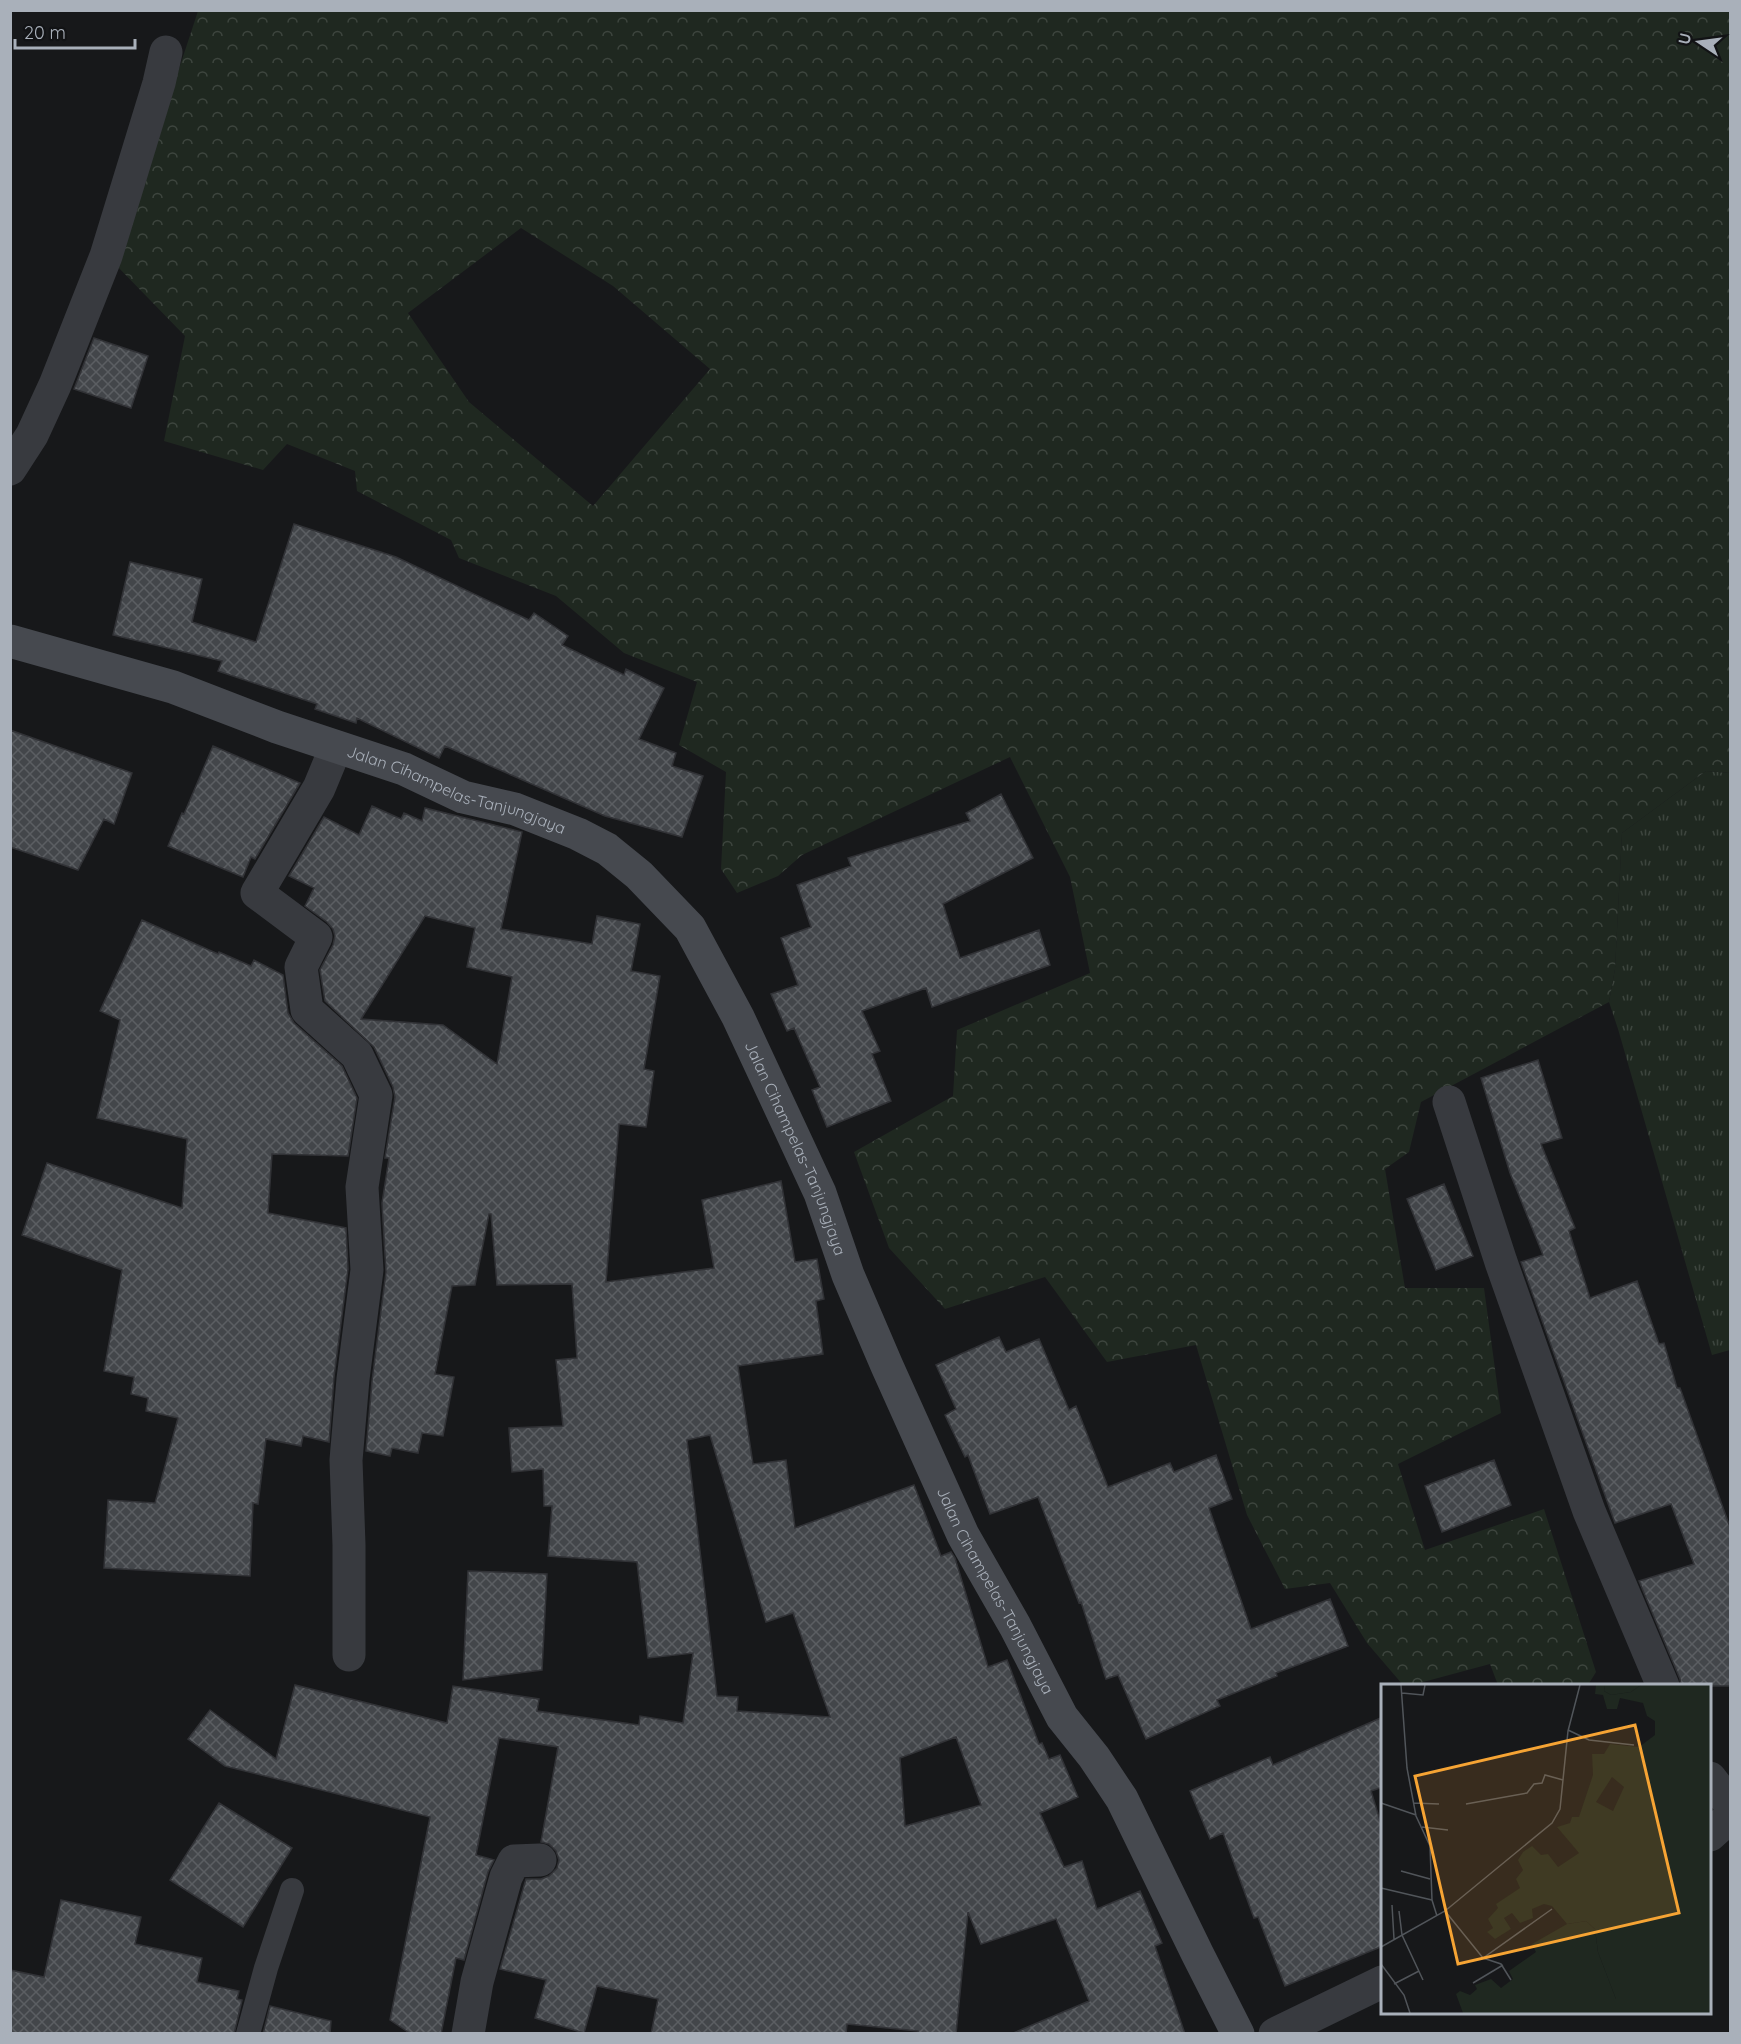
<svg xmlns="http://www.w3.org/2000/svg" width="1741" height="2044" viewBox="0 0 1741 2044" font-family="Quicksand,sans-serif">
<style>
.grass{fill:url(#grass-tufts)}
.forest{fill:url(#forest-crowns);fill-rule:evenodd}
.building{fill:url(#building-cross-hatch);stroke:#313236;stroke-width:1.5;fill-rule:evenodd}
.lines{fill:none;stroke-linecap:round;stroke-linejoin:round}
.service{stroke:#383a3f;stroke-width:24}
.minor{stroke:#383a3f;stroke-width:33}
.secondary{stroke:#46494f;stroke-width:33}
.labels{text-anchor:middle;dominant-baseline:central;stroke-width:6;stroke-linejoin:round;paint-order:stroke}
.street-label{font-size:16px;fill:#a9b0ba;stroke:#121315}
.inset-road{fill:none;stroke:#51555a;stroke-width:1.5}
.view{fill:#f6a434;fill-opacity:0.15;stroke:#f6a434;stroke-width:3}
.inset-edge{fill:none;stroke:#a9b0ba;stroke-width:3}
</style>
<defs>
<pattern id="grass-tufts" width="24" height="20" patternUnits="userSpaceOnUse" patternTransform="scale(1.5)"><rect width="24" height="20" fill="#1f2820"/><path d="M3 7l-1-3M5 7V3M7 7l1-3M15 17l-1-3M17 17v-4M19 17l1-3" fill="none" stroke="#3d453e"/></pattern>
<pattern id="forest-crowns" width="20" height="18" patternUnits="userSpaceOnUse" patternTransform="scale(1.5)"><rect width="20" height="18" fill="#1f2820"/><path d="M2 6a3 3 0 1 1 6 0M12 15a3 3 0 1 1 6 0" fill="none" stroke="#3d453e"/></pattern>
<pattern id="building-cross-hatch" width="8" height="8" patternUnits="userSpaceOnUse" patternTransform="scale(1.5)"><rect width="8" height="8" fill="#43464a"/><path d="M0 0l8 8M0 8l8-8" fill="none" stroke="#5b5e62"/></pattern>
</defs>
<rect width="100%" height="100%" fill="#17181a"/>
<path class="grass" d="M1706,771L1730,773V1350L1712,1355L1618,1029L1609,1002L1615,969L1622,833Z"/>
<path class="forest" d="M198,11H1730V773L1706,771L1622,833L1615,969L1609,1002L1421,1102L1409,1152L1385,1169L1405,1288H1484L1501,1413L1398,1464L1425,1550L1544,1509L1596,1672L1588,1685H1498L1490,1664L1412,1685H1403L1367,1643L1330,1583L1285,1589L1247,1515L1196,1345L1107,1362L1045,1277L945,1309L889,1248L854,1152L953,1096L957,1030L1090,973L1070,877L1010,757L802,855L778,876L737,893L721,869L726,772L679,745L697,682L624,653L556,596L459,558L451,540L357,491L355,471L287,444L263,470L164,441L185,336L115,264ZM521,228L613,286L710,369L593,506L469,402L408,313Z"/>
<path class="building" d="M94,338L148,356L131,408L74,389Z
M294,524L396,557L529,620L534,613L568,636L562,645L624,675L626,669L664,688L639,739L676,753L672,766L703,776L682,837L605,816L445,746L439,758L357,718L356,723L315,709L317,704L218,671L222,661L113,635L130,562L202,579L192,622L256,642Z
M10,730L132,773L114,824L104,819L78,870L10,847Z
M213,746L300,783L255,859L251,857L243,877L168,846L182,813L184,814Z
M1001,794L1033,858L943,904L960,958L1039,930L1050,965L932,1007L926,988L862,1011L880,1051L872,1054L891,1101L827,1127L812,1090L820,1087L794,1028L787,1031L771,994L798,985L781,938L811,927L797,885L851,866L848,858L970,821L966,813Z
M372,806L401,819L404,813L422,821L425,808L522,832L501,929L592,944L597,916L640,924L631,971L660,976L644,1069L654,1071L646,1127L619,1124L606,1282L714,1268L702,1200L781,1181L795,1262L817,1259L824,1299L816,1301L823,1354L738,1366L753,1464L786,1460L795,1528L914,1485L941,1556L951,1552L955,1558L988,1667L1007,1660L1039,1744L1042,1743L1049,1759L1060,1755L1078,1797L1040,1813L1064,1867L1082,1861L1097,1909L1140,1891L1162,1943L1155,1946L1185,2034H1011L1089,2001L1056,1919L981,1944L968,1912L956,2034H918V2031L847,2024L846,2034H651L658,1999L597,1986L584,2033L535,2018L546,1980L500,1969L526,1879H541L549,1876L557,1868L559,1860L556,1851L549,1844L541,1842L558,1747L499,1738L476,1855L494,1860L488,1872L464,1960L456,1958L441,2034H411L390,2020L430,1817L225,1766L188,1739L210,1710L276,1759L295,1685L447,1723L453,1686L539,1699L537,1711L639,1725L640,1716L683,1723L693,1653L648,1658L637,1562L548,1556L552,1506H544L543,1469L512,1472L509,1428L563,1426L556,1360L577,1358L572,1284L497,1285L491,1214H489L475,1285L452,1286L435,1374L454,1377L443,1436L422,1433L418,1453L392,1448L390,1456L366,1451L372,1381L386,1272L382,1203L389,1158H385L395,1097L393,1087L374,1047L325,1001L320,970L333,945L335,936L333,929L327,922L305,906L314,888L289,876L324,817L359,835ZM425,916L475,928L467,967L512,977L497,1064L443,1025L361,1019ZM710,1435L766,1622L793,1613L830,1717L737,1711L738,1697L717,1696L687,1440ZM956,1737L981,1805L905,1826L900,1758Z
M142,920L218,954L219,952L251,966L254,960L283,975L288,1013L294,1023L342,1066L357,1098L348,1156L272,1154L268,1213L346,1228L348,1269L334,1377L329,1442L303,1436L301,1446L266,1439L258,1504L253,1503L250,1576L104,1568L108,1500L155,1503L178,1418L146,1411L148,1398L131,1394L134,1377L104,1371L122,1270L22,1235L47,1163L182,1208L187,1139L97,1118L120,1020L100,1011Z
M1538,1060L1562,1138L1541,1144L1575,1228L1569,1231L1590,1298L1637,1281L1659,1344L1664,1343L1677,1388H1680L1731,1530V1686H1681L1680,1679L1639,1581L1694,1564L1671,1504L1615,1523L1521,1262L1543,1255L1510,1173L1481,1078Z
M1444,1184L1473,1256L1436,1270L1407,1199Z
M999,1337L1006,1352L1039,1339L1069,1410L1076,1406L1108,1487L1170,1463L1174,1472L1216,1455L1232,1499L1209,1508L1251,1629L1330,1599L1348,1646L1276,1673L1277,1676L1217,1700L1220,1706L1146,1739L1118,1675L1106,1679L1081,1602L1079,1603L1038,1497L990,1514L968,1455L965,1457L945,1415L956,1409L936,1365Z
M1494,1460L1511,1505L1442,1532L1425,1486Z
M468,1571L547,1574L542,1670L463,1680Z
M1383,1717V1787L1371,1791L1383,1830V1946L1285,1986L1258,1917L1254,1918L1223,1833L1210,1839L1190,1791L1270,1757L1273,1765Z
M219,1803L292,1848L243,1927L170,1880Z
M61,1900L141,1917L135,1944L202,1958L197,1982L239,1991L237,1999L242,2000L234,2034H10V1970L44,1977Z
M270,2006L331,2021L330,2034H263Z"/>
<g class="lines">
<path class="service" d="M248,2034L266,1968L292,1890"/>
<path class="minor" d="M10,469L32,435L55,385L106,256L159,83L166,52
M336,747L319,788L257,893L316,937L301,967L307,1010L357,1055L376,1095L362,1187L367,1270L353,1379L346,1460L349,1545V1655
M1449,1102L1501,1262L1589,1511L1663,1686
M1710,1778L1730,1804
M1710,1835L1730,1817
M468,2034L477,1982L506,1877L514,1861L540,1860
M1275,2034L1382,1982"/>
<path class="secondary" id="s1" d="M10,641L173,687L277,727L404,769L463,797L515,809L578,834L607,849L639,875L690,928L738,1017L820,1193L848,1275L887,1366L963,1535L1015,1626L1062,1717L1094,1757L1122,1799L1197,1953L1238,2034"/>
</g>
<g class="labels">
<g class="street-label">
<text stroke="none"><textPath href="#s1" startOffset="471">Jalan Cihampelas-Tanjungjaya</textPath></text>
<text stroke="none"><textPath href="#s1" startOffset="993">Jalan Cihampelas-Tanjungjaya</textPath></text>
<text stroke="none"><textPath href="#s1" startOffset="1479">Jalan Cihampelas-Tanjungjaya</textPath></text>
</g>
</g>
<g transform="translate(1381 1684)">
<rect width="330" height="330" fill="#17181a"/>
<path d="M224,1H260L250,8L230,11L223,7ZM205,237L214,245L217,268L235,315V329H82L75,310L79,307L89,311L96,305L94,301L110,295L120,304L132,295L128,287L155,268L151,260L186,240Z" fill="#1f2820"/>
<path d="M215,1H224L223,7L230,11L250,8L260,1H330V329H235V315L217,268L214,245L205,237L186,240L171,222L163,220L151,225L152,234L139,239L131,229L123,234L130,245L114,255L106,248L112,244L107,235L117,224L115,220L139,204L135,195L142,186L137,176L142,168L151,162L160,171L167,170L177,183L198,169L176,143L189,139L191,133H198L212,91L211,70H223L229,60L258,63L274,51V37L266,32L262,19L239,14L236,25H226L222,11L214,10ZM231,93L243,103L232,127L215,118Z" fill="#1f2820" fill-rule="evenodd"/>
<path class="inset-road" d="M20,1L26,84L35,132L49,162L51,216L56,232M21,9L42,11L44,1M187,46L208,56L253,61M0,119L35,131M32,119L58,120M85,120L146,109L153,100L161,99L164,91L182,96M41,143L67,146M20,187L49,195M0,204L51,216M11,221L13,255M18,227L21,251L42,296M64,227L102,274L171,225M0,263L64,227L171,139L179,125L187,47L199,1M102,274L120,280L130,296M0,280L23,311L29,329M92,299L122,281M13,300L38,287"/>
<path class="view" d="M254,41L298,229L77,280L34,92Z"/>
<rect width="330" height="330" class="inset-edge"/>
</g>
<rect width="1741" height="2044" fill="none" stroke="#a9b0ba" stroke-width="24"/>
<g transform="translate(1699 42) rotate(283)" stroke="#121315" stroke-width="4.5" paint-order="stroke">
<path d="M0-4.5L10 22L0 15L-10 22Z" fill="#a9b0ba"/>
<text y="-9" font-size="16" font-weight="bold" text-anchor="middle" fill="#a9b0ba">U</text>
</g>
<path d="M15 39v9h120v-9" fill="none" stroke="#a9b0ba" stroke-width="3"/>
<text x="24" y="39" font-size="18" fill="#a9b0ba" stroke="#121315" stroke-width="4.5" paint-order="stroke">20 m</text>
</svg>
